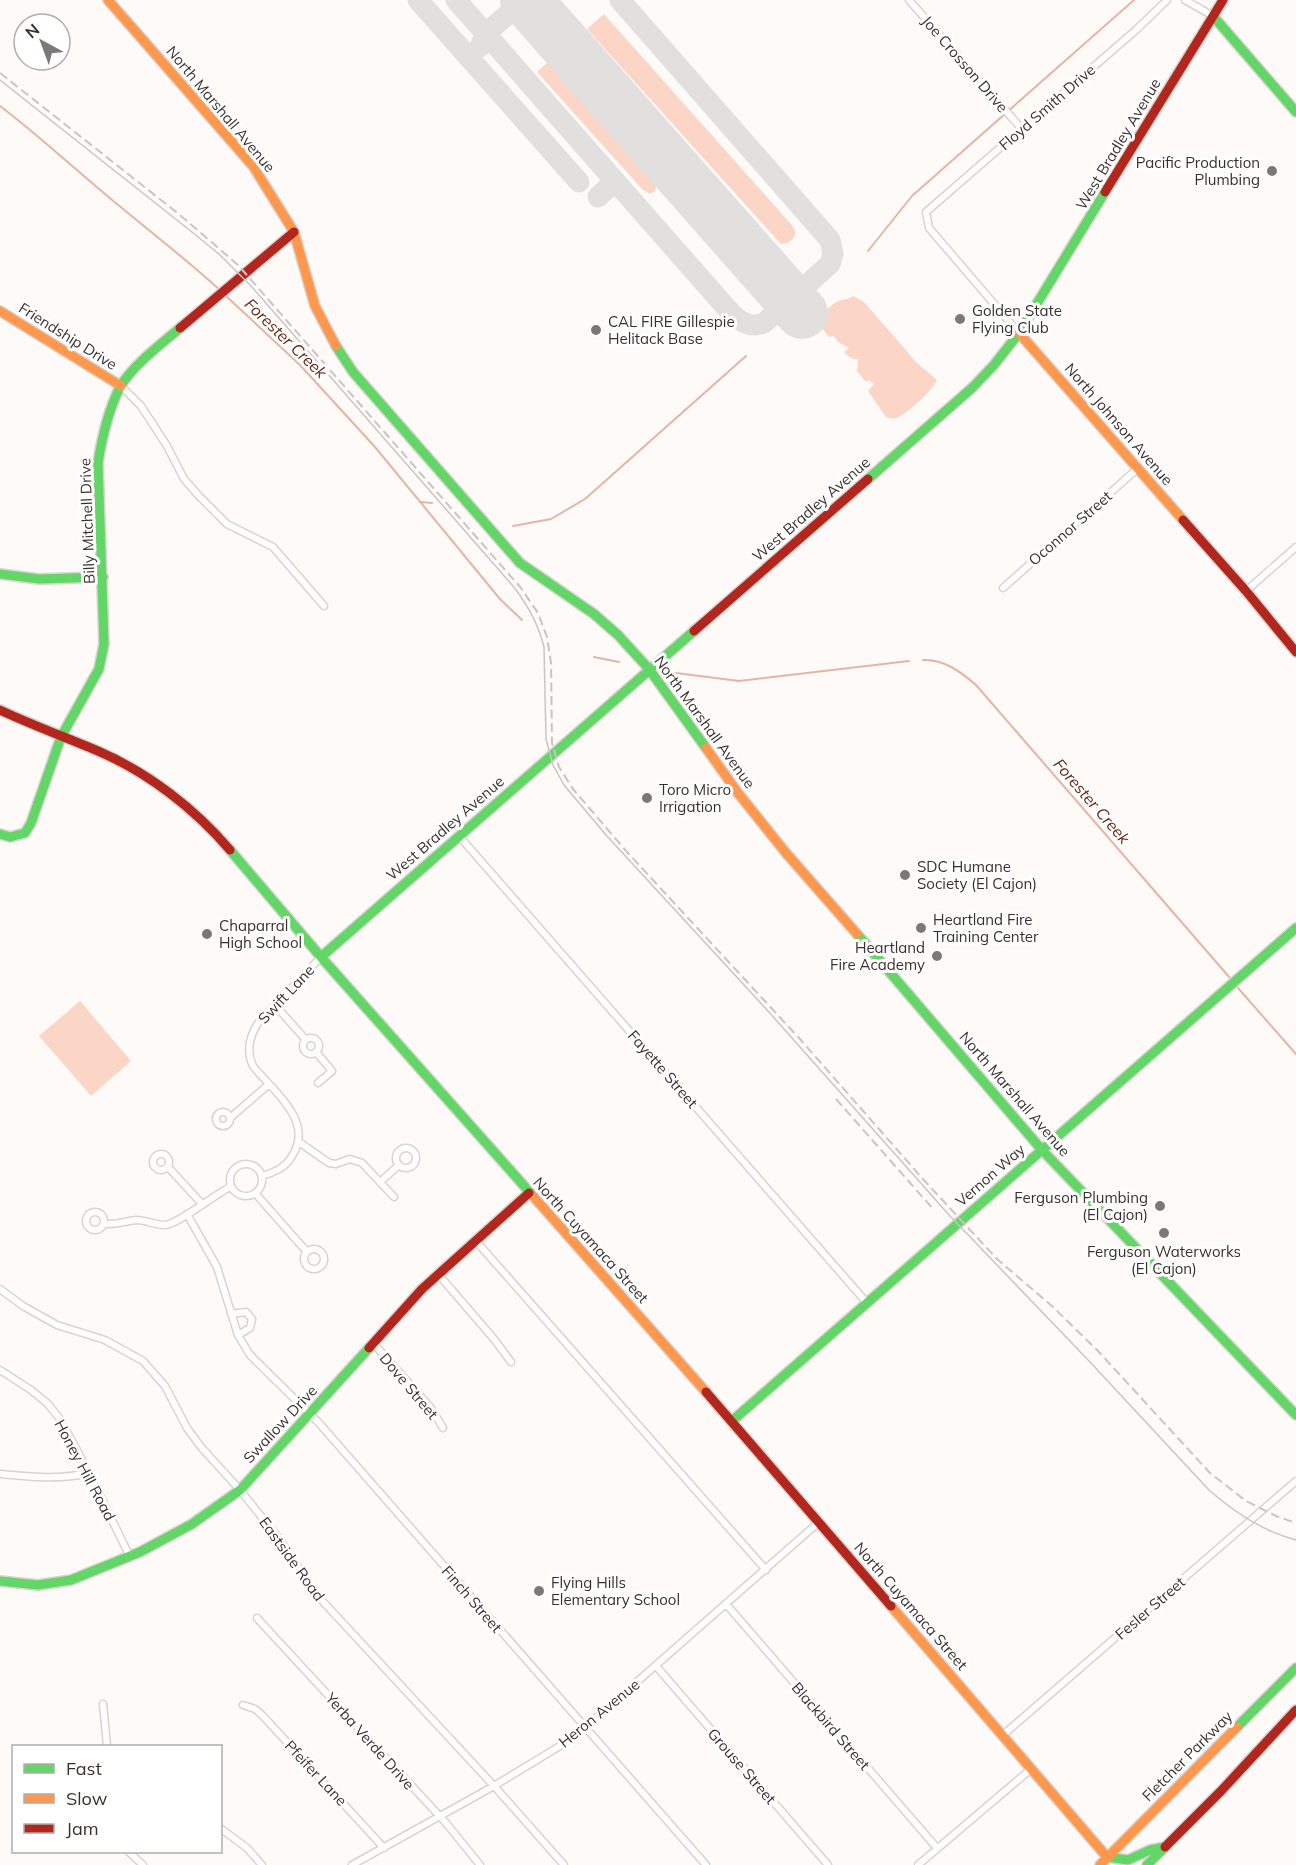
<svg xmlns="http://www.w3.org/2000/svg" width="1296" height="1865" viewBox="0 0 1296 1865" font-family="Mulish,sans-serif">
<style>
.green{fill:#fbd5c6}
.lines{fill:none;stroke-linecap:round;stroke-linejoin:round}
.stream{stroke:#e5b5a3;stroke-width:2}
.taxiway{stroke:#e2e0de;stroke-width:21}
.runway{stroke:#e2e0de;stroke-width:52}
.street-casing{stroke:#d9d3d0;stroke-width:9}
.fast-casing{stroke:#d9d3d0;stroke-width:12}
.slow-casing{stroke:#d9d3d0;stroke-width:12}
.jam-casing{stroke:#d9d3d0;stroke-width:12}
.street{stroke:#fffefe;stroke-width:6}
.fast{stroke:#63d668;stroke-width:9}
.slow{stroke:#ff974d;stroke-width:9}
.jam{stroke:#b3261e;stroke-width:9}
.tram{stroke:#c7c6c5;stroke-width:1.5}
.rail{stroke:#c7c6c5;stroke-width:2;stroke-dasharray:9 4.5;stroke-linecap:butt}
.poi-dot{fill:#7e7775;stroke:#fff;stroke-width:2}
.labels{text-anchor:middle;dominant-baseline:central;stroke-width:6;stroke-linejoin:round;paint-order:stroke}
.street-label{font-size:15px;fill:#3a312e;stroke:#fff}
.poi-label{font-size:15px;fill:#3a312e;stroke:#fff;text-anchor:start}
.water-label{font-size:16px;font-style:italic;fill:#63270f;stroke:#fff}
</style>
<rect width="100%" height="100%" fill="#fdfaf8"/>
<path class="green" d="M604,14L790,223L795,230V236C791,241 787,244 781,244L587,29Z
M549,61L653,181L656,187L655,191L650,194L642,189L537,72Z
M853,296L864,302L917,363L937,380C933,390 906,415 896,418C892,419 890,418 886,417L868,391L874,384L869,380L866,382L857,371L858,359C852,360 848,356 844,352L849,348L838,342L834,336L829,337L815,320C821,314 828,308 835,303C841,299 848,300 853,296Z
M80,1001L131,1061L91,1096L39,1036Z"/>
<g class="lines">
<path class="stream" d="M0,106C37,134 70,165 105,194C144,227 184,257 221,291
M868,251L912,196L1134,0
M225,295L300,365L375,447L500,599L522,620
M421,502L432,503
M513,526L551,519L585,499L746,356
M594,657L619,662
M923,660C944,659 961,672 976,685L1230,978
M676,673L739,681L909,661
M1238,988L1296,1054"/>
<path class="taxiway" d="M418,0L579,182
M456,0L731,313C741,323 751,328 764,323L830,264L833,254L830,240L620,0
M480,47L485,34L524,0
M598,197L615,181"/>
<path class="runway" d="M526,0L802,313"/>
<defs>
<path id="street" d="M909,0L1021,128
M1185,0L1213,16
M1019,333L929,228L926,212L1136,30L1167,0
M121,386L141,406L167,446L184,479L199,496L227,524L273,547L324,606
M1003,588L1137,469
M1246,591L1296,547
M459,836L867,1303
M275,1005L306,1040
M303 1046a8 8 0 1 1 16 0a8 8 0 1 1-16 0Z
M316,1052L332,1071L318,1083
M216 1119a7 7 0 1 1 14 0a7 7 0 1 1-14 0Z
M230,1118L268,1085
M299,1142L329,1163L336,1164L350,1159L362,1163L394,1197
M396 1158a10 10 0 1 1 20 0a10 10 0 1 1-20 0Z
M153 1162a8 8 0 1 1 16 0a8 8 0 1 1-16 0Z
M230 1180a16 16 0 1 1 32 0a16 16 0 1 1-32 0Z
M168,1167L202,1204
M262,1176C275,1172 285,1168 292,1156C315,1121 273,1091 253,1066C246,1051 249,1037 258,1023L321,957
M380,1182L399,1165
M255,1193L307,1252
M86 1221a9 9 0 1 1 18 0a9 9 0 1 1-18 0Z
M187,1214L217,1267L238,1335L250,1355L318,1422L706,1865
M104,1224C118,1225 124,1221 136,1220C146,1220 155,1225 165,1225C176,1225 216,1194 230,1187
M475,1240L766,1570
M304 1259a10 10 0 1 1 20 0a10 10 0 1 1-20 0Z
M438,1274L494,1339L511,1362
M0,1289L23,1306L57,1325L105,1340L143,1361L165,1386L187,1428L201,1447L240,1490L281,1541L315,1593L494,1786L564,1865
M231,1314L246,1312L252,1319L250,1328L238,1335
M374,1344L431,1408L443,1428
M0,1370L31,1390L47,1403L60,1419L89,1473L130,1557
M0,1474C30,1477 59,1480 89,1473
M726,1604L937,1848
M257,1618L446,1823L480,1865
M656,1666L828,1865
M103,1704L107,1746
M243,1705L255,1709L263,1716L384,1848
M1003,1735L1296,1481
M220,1828L247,1848L262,1865
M129,1852L143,1865
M352,1865L494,1786L573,1738L819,1522
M918,1865L1031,1769"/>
<path id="fast" d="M1213,16L1296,112
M336,346L353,372L520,563L594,614L618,635L649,669L706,748
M868,479L972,388L994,365L1019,333L1105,192
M0,574L39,579L103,577
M0,834L10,837L25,833L31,823L61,737L99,669L104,644L98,463C102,437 108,411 120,387C132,366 161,344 180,328
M230,850L321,957L533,1196
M857,934L1042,1150L1296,1415
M321,957L694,631
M732,1421L1296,928
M0,1581L38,1585L71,1580L140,1552L192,1524L240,1490L369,1348
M1237,1727L1296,1668
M1107,1857L1128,1860L1150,1850L1165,1847
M1147,1865L1165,1847"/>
<path id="slow" d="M108,0L253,166L294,232L315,306L336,346
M0,311L121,386
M1019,333L1183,520
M706,748L738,793L786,853L857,934
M533,1196L706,1392
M891,1606L1107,1857
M1100,1865L1237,1727"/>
<path id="jam" d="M1105,192L1223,0
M180,328L294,232
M1183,520L1246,591L1296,652
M694,631L868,479
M0,710C32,725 65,737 98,751C149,773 195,809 230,850
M369,1348L422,1289L529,1193
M706,1392L891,1606
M1165,1847L1221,1791L1296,1710"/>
</defs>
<use href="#street" class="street-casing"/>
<use href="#fast" class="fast-casing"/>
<use href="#slow" class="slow-casing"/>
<use href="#jam" class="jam-casing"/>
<use href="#street" class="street"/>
<use href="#fast" class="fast"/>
<use href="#slow" class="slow"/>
<use href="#jam" class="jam"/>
<path class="tram" d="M0,80L192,232L220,255L252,287L513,586C528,605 538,623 544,647L546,739L553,765L564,785L606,835L768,1011L950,1216L1090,1362L1209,1490C1235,1513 1262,1531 1296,1540"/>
<path class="rail" d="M0,73L180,215L238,265L521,588L538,613L547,637L551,663L552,743L559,767L573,789L627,852L799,1038L922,1178L997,1259L1053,1307L1098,1351L1210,1473L1246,1501L1276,1516L1296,1523
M836,1099L934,1210"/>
</g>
<g class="poi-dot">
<circle cx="1272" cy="171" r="6"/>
<circle cx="960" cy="319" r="6"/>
<circle cx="596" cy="330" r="6"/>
<circle cx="647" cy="798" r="6"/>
<circle cx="905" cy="875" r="6"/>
<circle cx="921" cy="928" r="6"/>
<circle cx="207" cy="934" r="6"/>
<circle cx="937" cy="956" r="6"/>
<circle cx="1160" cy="1206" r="6"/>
<circle cx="1164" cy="1233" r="6"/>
<circle cx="539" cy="1591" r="6"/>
</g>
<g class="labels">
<g class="street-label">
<text transform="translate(965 64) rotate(49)">Joe Crosson Drive</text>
<text transform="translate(1047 107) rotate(-41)">Floyd Smith Drive</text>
<text transform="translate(221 109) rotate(50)">North Marshall Avenue</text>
<text transform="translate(1118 144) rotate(-59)">West Bradley Avenue</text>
<text transform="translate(68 336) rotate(32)">Friendship Drive</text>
<text transform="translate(1119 424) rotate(49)">North Johnson Avenue</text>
<text transform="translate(811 509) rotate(-41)">West Bradley Avenue</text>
<text transform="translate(87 521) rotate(-92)">Billy Mitchell Drive</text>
<text transform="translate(1070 528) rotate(-41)">Oconnor Street</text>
<text transform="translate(705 722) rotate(54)">North Marshall Avenue</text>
<text transform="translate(445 828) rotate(-41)">West Bradley Avenue</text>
<text transform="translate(286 994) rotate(-47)">Swift Lane</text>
<text transform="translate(663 1069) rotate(49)">Fayette Street</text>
<text transform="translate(1015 1094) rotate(49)">North Marshall Avenue</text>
<text transform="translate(990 1175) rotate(-41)">Vernon Way</text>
<text transform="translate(591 1240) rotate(48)">North Cuyamaca Street</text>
<text transform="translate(409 1386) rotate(50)">Dove Street</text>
<text transform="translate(280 1424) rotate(-47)">Swallow Drive</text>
<text transform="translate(85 1470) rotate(62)">Honey Hill Road</text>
<text transform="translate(292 1559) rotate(54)">Eastside Road</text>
<text transform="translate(472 1599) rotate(49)">Finch Street</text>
<text transform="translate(911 1606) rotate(49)">North Cuyamaca Street</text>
<text transform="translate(1150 1608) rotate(-41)">Fesler Street</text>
<text transform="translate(599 1713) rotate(-39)">Heron Avenue</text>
<text transform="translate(831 1726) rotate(49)">Blackbird Street</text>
<text transform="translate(370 1741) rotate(48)">Yerba Verde Drive</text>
<text transform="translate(1187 1756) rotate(-45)">Fletcher Parkway</text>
<text transform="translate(742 1766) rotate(49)">Grouse Street</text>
<text transform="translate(316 1773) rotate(47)">Pfeifer Lane</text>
</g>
<g class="poi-label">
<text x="1260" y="162" text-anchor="end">Pacific Production<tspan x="1260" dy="17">Plumbing</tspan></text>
<text x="972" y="310">Golden State<tspan x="972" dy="17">Flying Club</tspan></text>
<text x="608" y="321">CAL FIRE Gillespie<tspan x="608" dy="17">Helitack Base</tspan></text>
<text x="659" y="789">Toro Micro<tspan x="659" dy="17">Irrigation</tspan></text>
<text x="917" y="866">SDC Humane<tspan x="917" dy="17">Society (El Cajon)</tspan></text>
<text x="933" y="919">Heartland Fire<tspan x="933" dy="17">Training Center</tspan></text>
<text x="219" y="925">Chaparral<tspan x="219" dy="17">High School</tspan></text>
<text x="925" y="947" text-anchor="end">Heartland<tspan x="925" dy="17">Fire Academy</tspan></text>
<text x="1148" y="1197" text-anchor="end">Ferguson Plumbing<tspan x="1148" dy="17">(El Cajon)</tspan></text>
<text x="1164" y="1251" text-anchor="middle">Ferguson Waterworks<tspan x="1164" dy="17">(El Cajon)</tspan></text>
<text x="551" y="1582">Flying Hills<tspan x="551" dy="17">Elementary School</tspan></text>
</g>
<g class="water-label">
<text transform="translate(286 338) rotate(44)">Forester Creek</text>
<text transform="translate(1092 801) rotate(49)">Forester Creek</text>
</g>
</g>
<rect x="12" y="1745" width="210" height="108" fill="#ffffff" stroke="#b0adab" stroke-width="1.5"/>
<rect x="24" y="1764" width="30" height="9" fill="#63d668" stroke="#b0adab" stroke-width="1.5"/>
<text x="66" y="1775" font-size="18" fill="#3a312e">Fast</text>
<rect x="24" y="1794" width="30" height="9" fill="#ff974d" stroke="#b0adab" stroke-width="1.5"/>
<text x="66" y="1805" font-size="18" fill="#3a312e">Slow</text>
<rect x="24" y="1824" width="30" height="9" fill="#b3261e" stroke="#b0adab" stroke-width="1.5"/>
<text x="66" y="1835" font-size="18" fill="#3a312e">Jam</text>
<g transform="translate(42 42) rotate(319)"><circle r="28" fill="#ffffff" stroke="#b0adab" stroke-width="1.5"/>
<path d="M0-4.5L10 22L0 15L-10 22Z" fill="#7e7775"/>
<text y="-9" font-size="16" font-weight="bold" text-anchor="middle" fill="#3a312e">N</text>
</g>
</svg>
